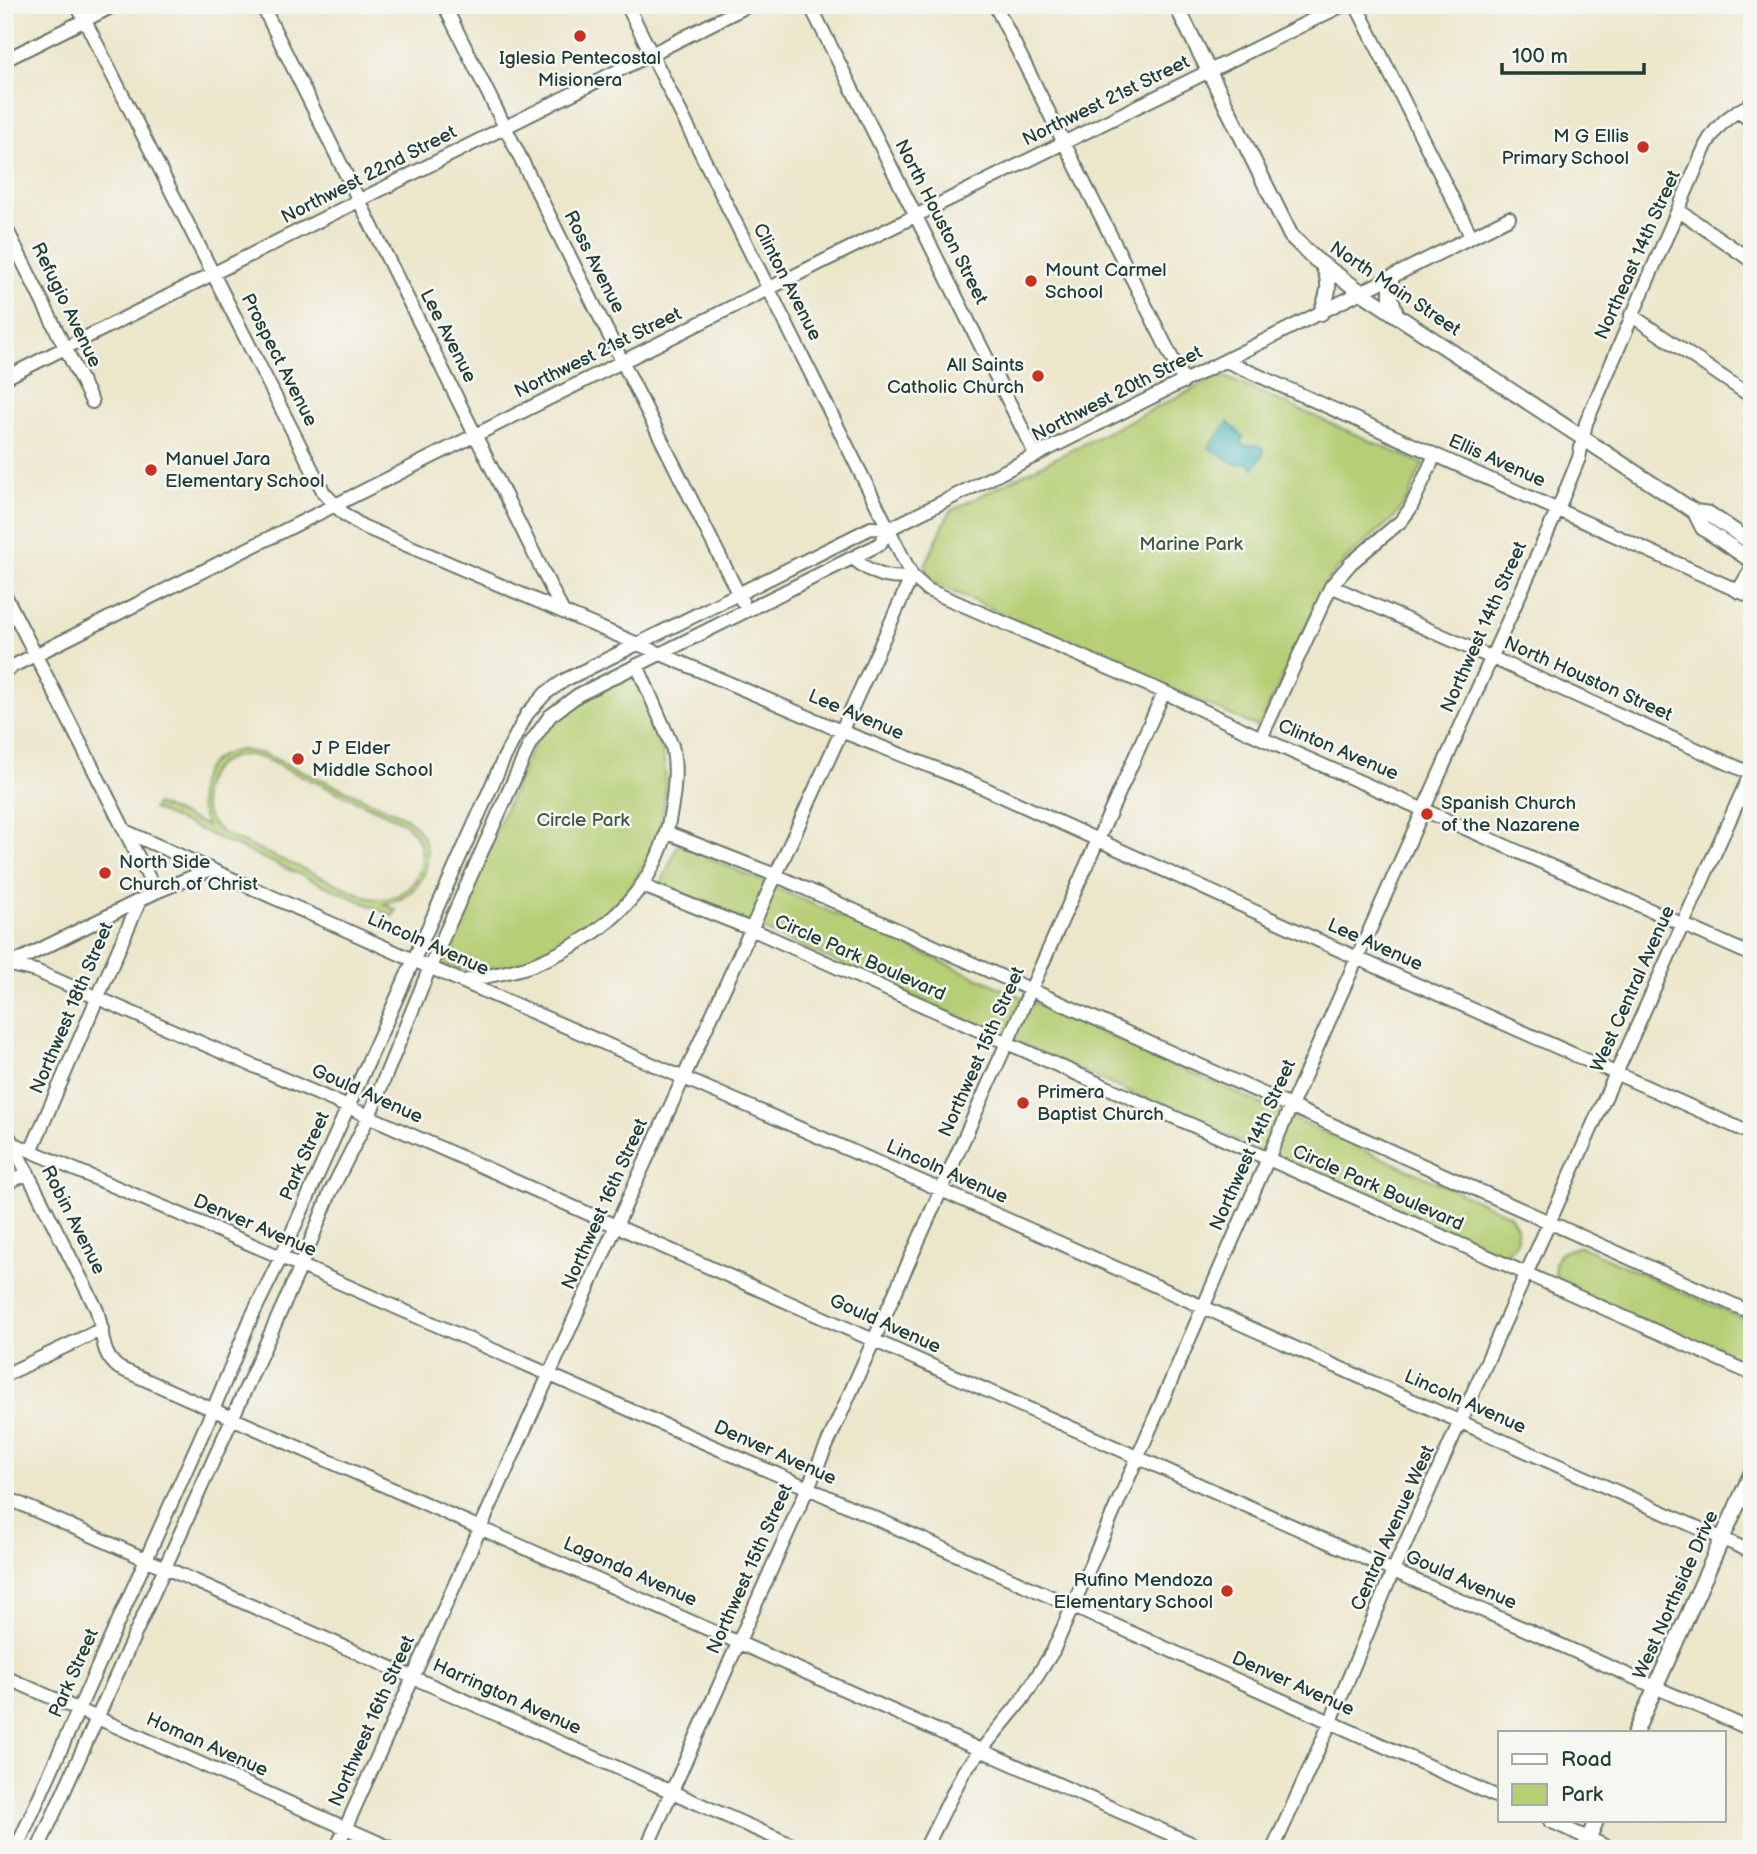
<svg xmlns="http://www.w3.org/2000/svg" width="1757" height="1854" viewBox="0 0 1757 1854" font-family="'Balsamiq Sans',sans-serif">
<style>
.green{fill:#b6ce74;stroke:#6a8654;stroke-width:2;fill-rule:evenodd}
.water{fill:#3eaeba;stroke:#2e7677;stroke-width:2}
.lines{fill:none;stroke-linecap:round;stroke-linejoin:round}
.minor-casing{stroke:#677869;stroke-width:16}
.major-casing{stroke:#677869;stroke-width:18}
.minor{stroke:#fff;stroke-width:12}
.major{stroke:#fff;stroke-width:14}
.poi-dot{fill:#c8321e;stroke:#f6f6f2;stroke-width:2.5}
.labels{text-anchor:middle;dominant-baseline:central;stroke-width:5;stroke-linejoin:round;paint-order:stroke}
.poi-label{font-size:19px;fill:#1f3d34;stroke:#f6f6f2;text-anchor:start}
.street-label{font-size:19px;fill:#1f3d34;stroke:#f6f6f2}
.park-label{font-size:19px;fill:#3d5a41;stroke:#f6f6f2}
</style>
<rect width="100%" height="100%" fill="#f6f6f2"/>
<filter id="ink" filterUnits="userSpaceOnUse"><feTurbulence type="fractalNoise" baseFrequency=".0143" numOctaves="2"/><feDisplacementMap in="SourceGraphic" scale="14" xChannelSelector="R" yChannelSelector="G"/><feConvolveMatrix kernelMatrix="1 2 1 2 8 2 1 2 1" color-interpolation-filters="sRGB"/></filter>
<filter id="wash" filterUnits="userSpaceOnUse"><feTurbulence type="fractalNoise" baseFrequency=".00686" numOctaves="4" result="noise"/><feDisplacementMap in="SourceGraphic" scale="28" xChannelSelector="R" yChannelSelector="G"/><feGaussianBlur stdDeviation="1.57" result="paint"/><feColorMatrix in="noise" values="0 0 0 0 0 0 0 0 0 0 0 0 0 0 0 0 0 1.4 0 .05"/><feComposite in="paint" operator="in"/></filter>
<g filter="url(#wash)">
<rect width="100%" height="100%" fill="#ece6cb"/>
<path class="green" d="M1223,376L1423,464L1409,496L1395,517L1348,557L1329,579L1260,725L1255,726L938,585C930,579 924,574 926,563L950,511L1217,377Z
M629,676L635,679C654,716 669,754 665,796C656,901 547,987 442,966L438,961L534,744C560,704 588,695 629,676Z
M242,750L264,754L399,814C444,837 433,896 384,904L396,910L393,916L153,809L156,804L207,826C189,792 200,755 242,750ZM249,755L262,758L397,819C443,843 420,908 369,898L228,836C185,812 201,754 249,755Z
M678,844L1510,1215L1517,1227V1242L1507,1253L1497,1256L661,884Z
M1576,1247H1582L1752,1323V1369L1563,1286C1553,1275 1552,1265 1560,1253Z"/>
<path class="water" d="M1228,422L1244,437L1241,441L1243,446L1257,445L1264,449L1263,454L1254,468L1247,463L1235,464L1209,448Z"/>
</g>
<g filter="url(#ink)">
<g class="lines">
<defs>
<path id="minor" d="M77,5L324,493L344,514L362,526L563,612
M262,5L563,612L841,731L975,784L1357,958L1752,1134
M444,5L742,601
M627,5L912,576L928,590L1164,692L1261,738L1752,955
M810,5L1036,456
M995,5L1184,382
M1356,5L1471,236
M5,60L115,5
M1737,111L1752,121
M1678,210L1752,261
M5,226L92,402
M1631,315L1752,397
M1226,361L1752,597
M5,378L749,5
M853,558C870,573 890,581 912,576
M1331,586L1752,774
M5,595L156,892
M5,670L830,258L1343,5
M1261,738L1331,586L1351,563L1401,521L1410,509L1435,455
M125,831L413,960L941,1190L1752,1552
M668,833L775,875L1752,1313
M643,886L751,929L1752,1374
M5,956L10,965L36,971L348,1107L1752,1730
M9,965L156,892L211,869
M464,981C486,976 510,973 532,965C604,937 659,889 671,810C675,788 677,767 672,746L637,665
M5,1129L96,1308C105,1330 98,1352 119,1368L1204,1849
M12,1143L281,1257L808,1488L1500,1798
M31,1151L140,900
M5,1184L28,1173
M5,1375L102,1329
M5,1497L801,1849
M5,1677L393,1849
M1550,1821L1612,1849
M16,1849L213,1410L251,1318L281,1257L504,758L527,714L546,693L565,680L871,528L889,529L1509,218
M38,1849L301,1266L330,1193L369,1116L430,967L530,744L550,716L578,695L880,544L889,529
M336,1849L616,1226L912,576
M646,1849L1164,692
M925,1849L964,1771L1022,1700L1053,1651L1291,1106L1558,509L1579,458L1586,423L1706,145C1718,124 1730,114 1752,104
M1273,1849L1331,1721L1393,1571L1752,770"/>
<path id="major" d="M1176,5L1291,236L1315,259L1361,292L1695,512L1709,514L1752,543
M1391,278V298L1396,314
M1321,313C1328,295 1332,283 1323,266
M1695,512L1703,528L1752,561
M1739,591L1752,570
M1635,1733L1752,1472
M1584,1849L1596,1821"/>
</defs>
<use href="#minor" class="minor-casing"/>
<use href="#major" class="major-casing"/>
<use href="#minor" class="minor"/>
<use href="#major" class="major"/>
</g>
</g>
<g class="poi-dot">
<circle cx="580" cy="36" r="7"/>
<circle cx="1643" cy="147" r="7"/>
<circle cx="1031" cy="281" r="7"/>
<circle cx="1038" cy="376" r="7"/>
<circle cx="151" cy="470" r="7"/>
<circle cx="298" cy="759" r="7"/>
<circle cx="1427" cy="814" r="7"/>
<circle cx="105" cy="873" r="7"/>
<circle cx="1023" cy="1103" r="7"/>
<circle cx="1227" cy="1591" r="7"/>
</g>
<g class="labels">
<g class="poi-label">
<text x="580" y="58" text-anchor="middle">Iglesia Pentecostal<tspan x="580" dy="22">Misionera</tspan></text>
<text x="1629" y="136" text-anchor="end">M G Ellis<tspan x="1629" dy="22">Primary School</tspan></text>
<text x="1045" y="270">Mount Carmel<tspan x="1045" dy="22">School</tspan></text>
<text x="1024" y="365" text-anchor="end">All Saints<tspan x="1024" dy="22">Catholic Church</tspan></text>
<text x="165" y="459">Manuel Jara<tspan x="165" dy="22">Elementary School</tspan></text>
<text x="312" y="748">J P Elder<tspan x="312" dy="22">Middle School</tspan></text>
<text x="1441" y="803">Spanish Church<tspan x="1441" dy="22">of the Nazarene</tspan></text>
<text x="119" y="862">North Side<tspan x="119" dy="22">Church of Christ</tspan></text>
<text x="1037" y="1092">Primera<tspan x="1037" dy="22">Baptist Church</tspan></text>
<text x="1213" y="1580" text-anchor="end">Rufino Mendoza<tspan x="1213" dy="22">Elementary School</tspan></text>
</g>
<g class="street-label">
<text transform="translate(1106 101) rotate(-26)">Northwest 21st Street</text>
<text transform="translate(369 175) rotate(-27)">Northwest 22nd Street</text>
<text transform="translate(941 222) rotate(63)">North Houston Street</text>
<text transform="translate(1638 255) rotate(-66)">Northeast 14th Street</text>
<text transform="translate(594 262) rotate(63)">Ross Avenue</text>
<text transform="translate(787 282) rotate(63)">Clinton Avenue</text>
<text transform="translate(1395 289) rotate(34)">North Main Street</text>
<text transform="translate(66 305) rotate(64)">Refugio Avenue</text>
<text transform="translate(448 336) rotate(63)">Lee Avenue</text>
<text transform="translate(598 353) rotate(-26)">Northwest 21st Street</text>
<text transform="translate(279 360) rotate(63)">Prospect Avenue</text>
<text transform="translate(1117 394) rotate(-27)">Northwest 20th Street</text>
<text transform="translate(1497 461) rotate(24)">Ellis Avenue</text>
<text transform="translate(1484 627) rotate(-66)">Northwest 14th Street</text>
<text transform="translate(1588 679) rotate(24)">North Houston Street</text>
<text transform="translate(856 715) rotate(23)">Lee Avenue</text>
<text transform="translate(1338 750) rotate(23)">Clinton Avenue</text>
<text transform="translate(428 944) rotate(24)">Lincoln Avenue</text>
<text transform="translate(1375 945) rotate(24)">Lee Avenue</text>
<text transform="translate(860 958) rotate(24)">Circle Park Boulevard</text>
<text transform="translate(1633 989) rotate(-66)">West Central Avenue</text>
<text transform="translate(72 1008) rotate(-67)">Northwest 18th Street</text>
<text transform="translate(982 1052) rotate(-66)">Northwest 15th Street</text>
<text transform="translate(367 1094) rotate(24)">Gould Avenue</text>
<text transform="translate(1253 1145) rotate(-66)">Northwest 14th Street</text>
<text transform="translate(305 1156) rotate(-66)">Park Street</text>
<text transform="translate(947 1172) rotate(24)">Lincoln Avenue</text>
<text transform="translate(1378 1188) rotate(24)">Circle Park Boulevard</text>
<text transform="translate(605 1204) rotate(-66)">Northwest 16th Street</text>
<text transform="translate(73 1220) rotate(63)">Robin Avenue</text>
<text transform="translate(255 1226) rotate(23)">Denver Avenue</text>
<text transform="translate(885 1324) rotate(24)">Gould Avenue</text>
<text transform="translate(1465 1402) rotate(24)">Lincoln Avenue</text>
<text transform="translate(775 1453) rotate(24)">Denver Avenue</text>
<text transform="translate(1393 1528) rotate(-66)">Central Avenue West</text>
<text transform="translate(750 1569) rotate(-66)">Northwest 15th Street</text>
<text transform="translate(630 1572) rotate(24)">Lagonda Avenue</text>
<text transform="translate(1461 1580) rotate(24)">Gould Avenue</text>
<text transform="translate(1676 1595) rotate(-66)">West Northside Drive</text>
<text transform="translate(74 1673) rotate(-66)">Park Street</text>
<text transform="translate(1293 1684) rotate(24)">Denver Avenue</text>
<text transform="translate(507 1697) rotate(24)">Harrington Avenue</text>
<text transform="translate(372 1721) rotate(-66)">Northwest 16th Street</text>
<text transform="translate(207 1745) rotate(24)">Homan Avenue</text>
</g>
<g class="park-label">
<text x="1191" y="544">Marine Park</text>
<text x="583" y="820">Circle Park</text>
</g>
</g>
<rect width="1757" height="1854" fill="none" stroke="#f6f6f2" stroke-width="28"/>
<rect x="1498" y="1731" width="228" height="91" fill="#f6f6f2" stroke="#a0aca6" stroke-width="2"/>
<rect x="1512" y="1754" width="35" height="10" fill="#ffffff" stroke="#a0aca6" stroke-width="2"/>
<text x="1561" y="1766" font-size="21" fill="#1f3d34">Road</text>
<rect x="1512" y="1784" width="35" height="21" fill="#b6ce74" stroke="#a0aca6" stroke-width="2"/>
<text x="1561" y="1801" font-size="21" fill="#1f3d34">Park</text>
<path d="M1502 63v10h142v-10" fill="none" stroke="#1f3d34" stroke-width="3.5"/>
<text x="1512" y="63" font-size="21" fill="#1f3d34" stroke="#f6f6f2" stroke-width="5" paint-order="stroke">100 m</text>
</svg>
